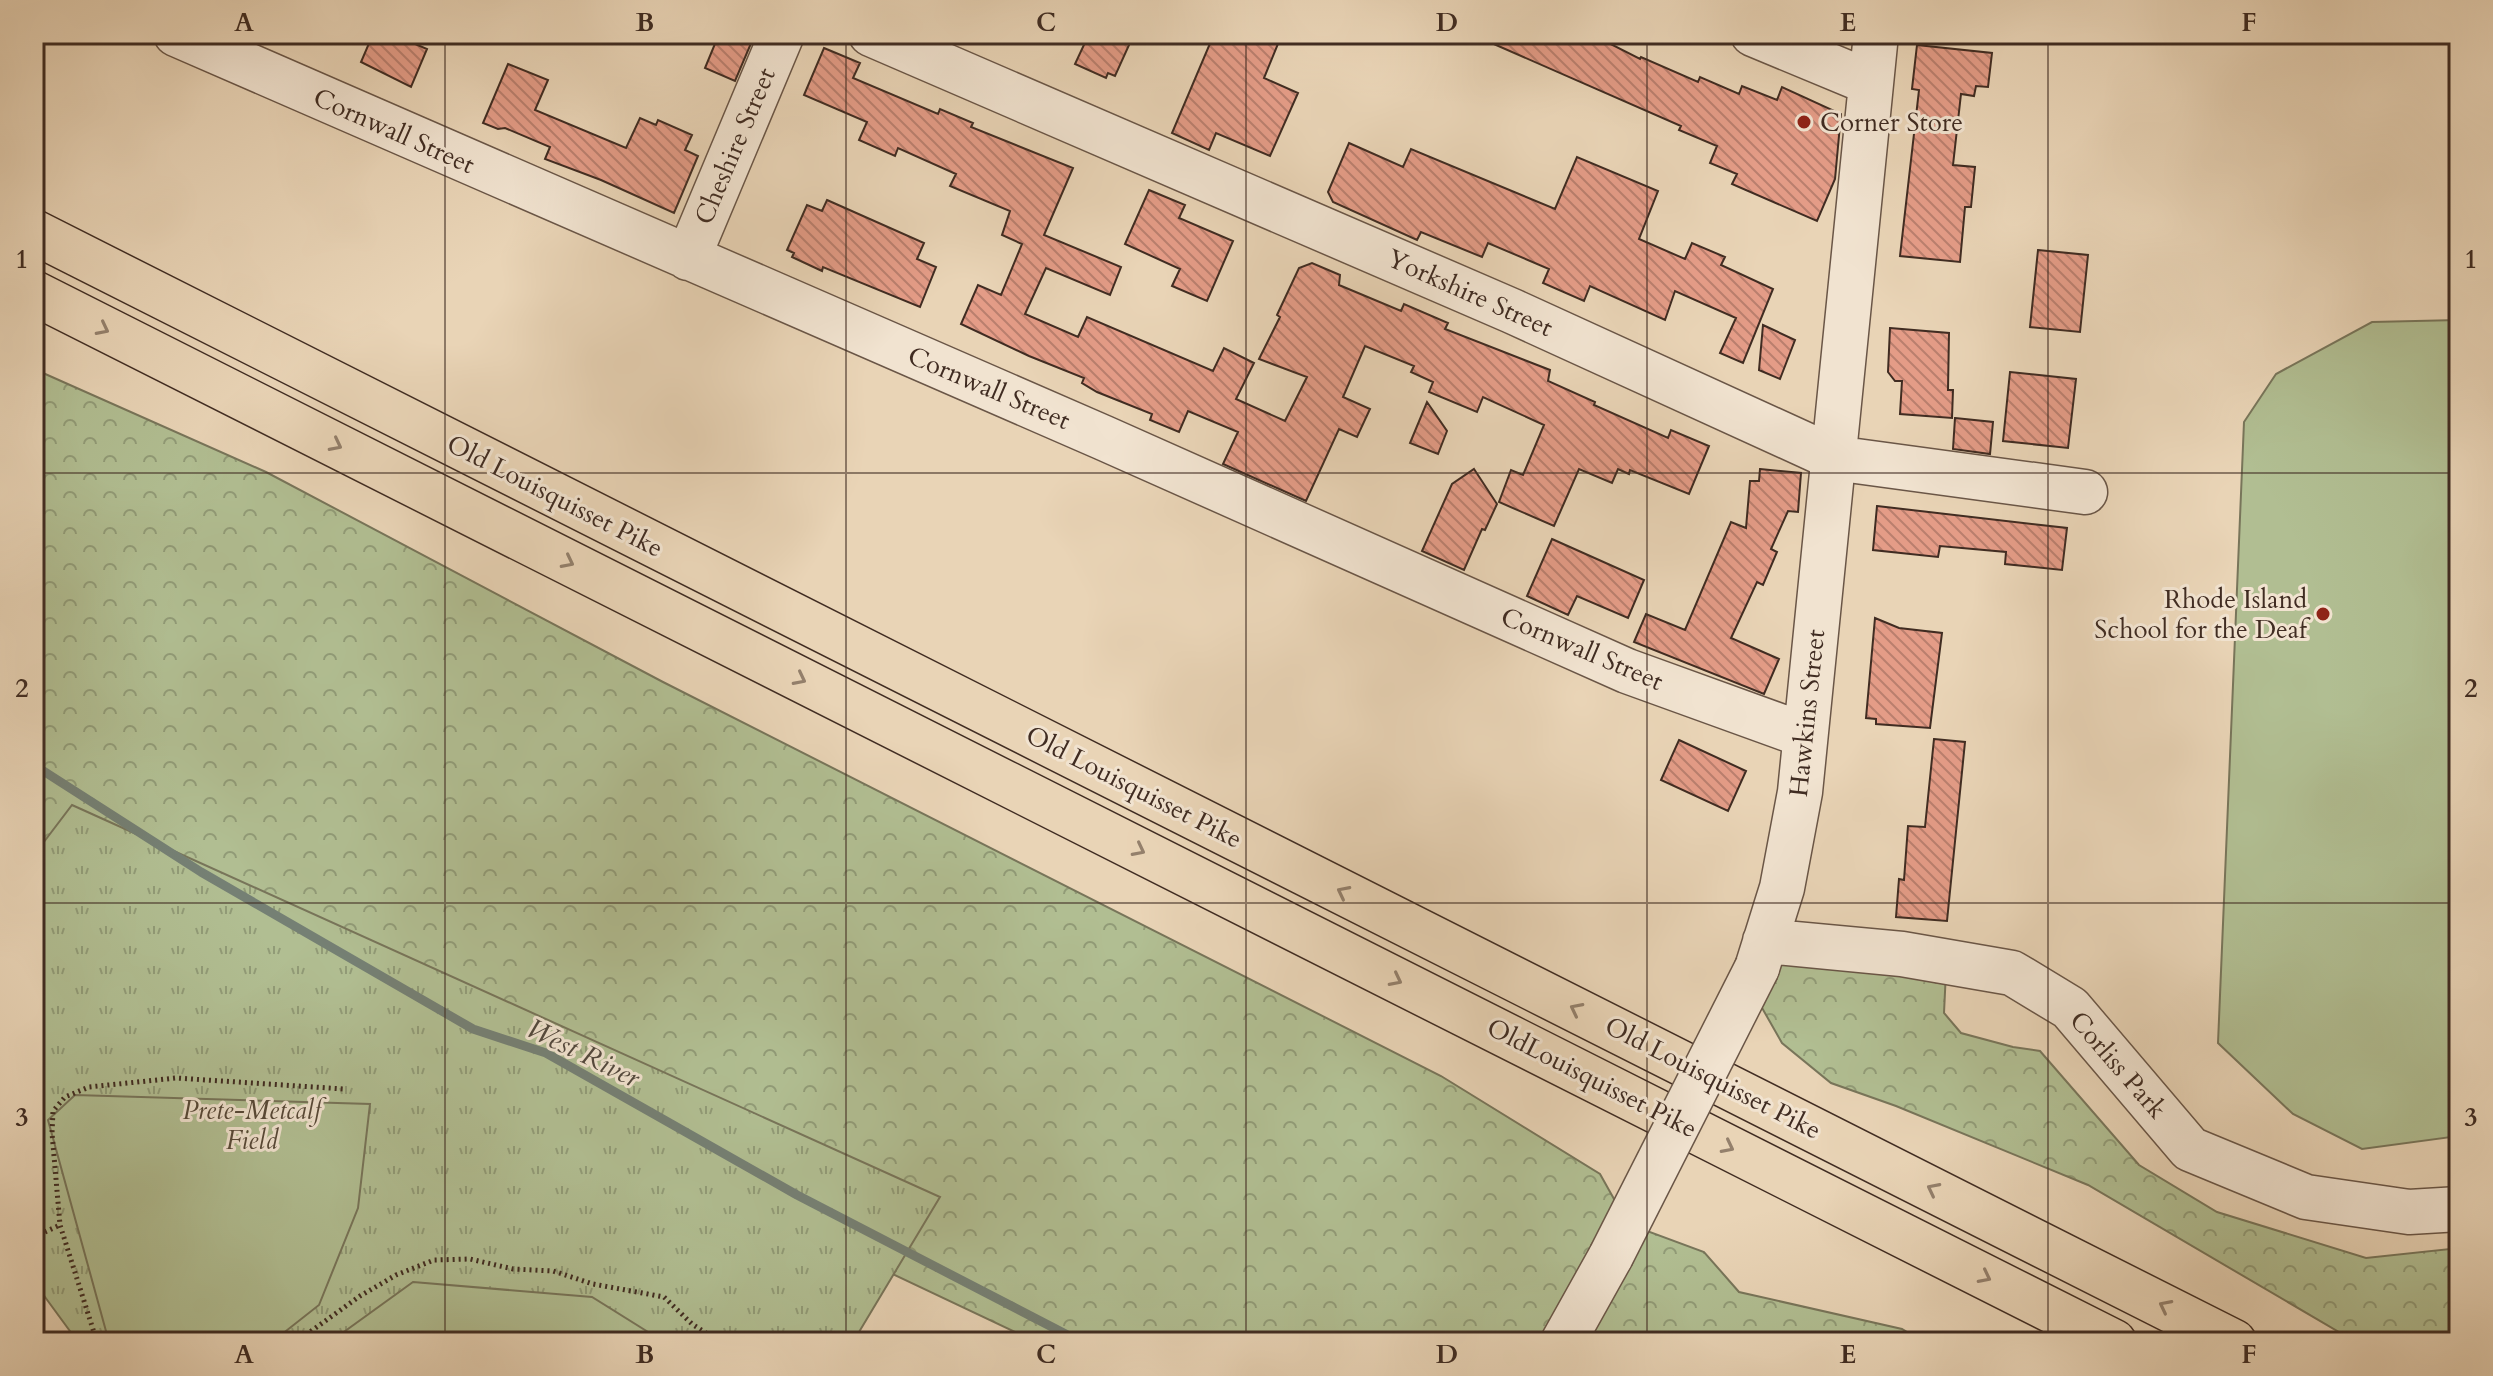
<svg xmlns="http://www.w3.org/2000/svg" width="2493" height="1376" viewBox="0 0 2493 1376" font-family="Cardo,serif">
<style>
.forest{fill:url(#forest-crowns);stroke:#78755a;stroke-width:2}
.park{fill:url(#park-tufts);stroke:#78755a;stroke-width:2}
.pitch{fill:#b1be92;stroke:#78755a;stroke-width:2}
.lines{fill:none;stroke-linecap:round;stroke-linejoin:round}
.stream{stroke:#758074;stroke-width:9}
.building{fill:url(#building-back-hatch);stroke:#402c22;stroke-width:2}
.minor-casing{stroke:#6a5647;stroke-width:47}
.highway-casing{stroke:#402c22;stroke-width:47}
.path{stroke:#402c22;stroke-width:5;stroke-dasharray:2 4;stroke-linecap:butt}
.minor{stroke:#f1e3d0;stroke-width:44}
.highway{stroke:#e9d4b6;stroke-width:44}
.minor-bridge-casing{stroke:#6a5647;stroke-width:47;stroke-linecap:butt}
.minor-bridge{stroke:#f1e3d0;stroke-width:44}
.oneway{stroke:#94806c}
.grid{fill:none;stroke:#402c22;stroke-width:2;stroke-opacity:0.55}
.poi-dot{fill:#8f2418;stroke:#f1e3d0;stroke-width:3}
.labels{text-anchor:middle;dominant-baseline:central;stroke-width:6;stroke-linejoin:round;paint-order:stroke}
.poi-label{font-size:26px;fill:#402c22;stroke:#f1e3d0;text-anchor:start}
.street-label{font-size:26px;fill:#402c22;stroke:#f1e3d0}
.park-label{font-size:26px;font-style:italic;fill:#574938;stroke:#f1e3d0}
.water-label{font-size:28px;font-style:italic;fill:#52483d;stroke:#f1e3d0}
.neatline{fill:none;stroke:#402c22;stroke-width:3}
.grid-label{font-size:26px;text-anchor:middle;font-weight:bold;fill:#402c22}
</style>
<defs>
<pattern id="forest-crowns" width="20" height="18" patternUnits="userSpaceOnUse" patternTransform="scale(2)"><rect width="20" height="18" fill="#b1be92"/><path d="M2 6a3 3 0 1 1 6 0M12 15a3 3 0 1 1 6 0" fill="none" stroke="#919b77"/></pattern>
<pattern id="park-tufts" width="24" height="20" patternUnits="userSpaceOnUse" patternTransform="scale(2)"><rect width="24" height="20" fill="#b1be92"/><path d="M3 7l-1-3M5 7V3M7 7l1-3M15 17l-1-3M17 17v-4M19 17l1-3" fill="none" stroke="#919b77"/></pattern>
<pattern id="building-back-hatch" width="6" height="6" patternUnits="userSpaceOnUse" patternTransform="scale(2)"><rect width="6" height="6" fill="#e49c87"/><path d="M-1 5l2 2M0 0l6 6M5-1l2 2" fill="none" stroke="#ba7f6e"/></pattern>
</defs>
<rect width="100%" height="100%" fill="#e9d4b6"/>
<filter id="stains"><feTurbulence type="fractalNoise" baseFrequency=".0025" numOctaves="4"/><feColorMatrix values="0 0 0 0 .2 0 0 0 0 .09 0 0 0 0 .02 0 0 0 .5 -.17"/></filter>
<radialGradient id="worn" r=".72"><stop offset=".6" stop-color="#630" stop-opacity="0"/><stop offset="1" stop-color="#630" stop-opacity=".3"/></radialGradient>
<path class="forest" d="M34,369L266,472L663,682L1441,1076L1600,1174L1628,1224L1704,1252L1739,1292L1902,1329L1923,1342H1036L882,1269L34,955Z
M1947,950L1944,1013L1961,1033L2013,1047L2040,1051L2139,1165L2217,1212L2366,1258L2459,1248V1342H2356L2088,1185L1896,1106L1831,1083L1782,1043L1753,992L1757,954Z"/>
<path class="park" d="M72,805L940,1197L853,1342H78L34,1282V855Z"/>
<path class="pitch" d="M2458,320L2459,1136L2362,1149L2293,1114L2218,1043L2244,422L2276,374L2372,322Z
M75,1095L370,1104L358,1208L319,1305L272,1342H109L48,1120Z
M413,1282L592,1297L664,1342H330Z"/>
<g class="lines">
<path class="stream" d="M34,765L201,872L473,1029L546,1053L797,1195L1081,1342"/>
</g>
<path class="building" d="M373,34H392L427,49L411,87L361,62Z
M719,34H755L735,81L705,68Z
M1089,34H1134L1115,76L1108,73L1106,78L1075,64Z
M1214,34H1282L1264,78L1298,93L1270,156L1216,133L1209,150L1172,133Z
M1471,34H1591L1640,59L1641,57L1698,82L1700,77L1739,94L1742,86L1777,100L1782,87L1841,114L1835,179L1817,221L1732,184L1737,174L1710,163L1717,146L1679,130L1681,126Z
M1917,45L1992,53L1988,87L1976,86L1974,96L1961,94L1953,165L1975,167L1971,207H1965L1960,262L1900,256L1919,90L1912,89Z
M824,48L860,63L853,78L938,114L940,109L973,123L971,127L1073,168L1044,235L1121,267L1110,295L1046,268L1025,314L1078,337L1087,317L1213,371L1224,348L1254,363L1236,399L1285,421L1307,377L1259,359L1280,317L1277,315L1299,268L1312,263L1340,275L1339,285L1401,311L1404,304L1448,323L1445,329L1550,370L1548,381L1595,402L1594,405L1668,438L1671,430L1709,446L1689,494L1630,470L1629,474L1618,469L1612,483L1579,469L1554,526L1499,502L1511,470L1523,475L1544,425L1483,397L1477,412L1429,392L1433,382L1411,372L1414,366L1365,346L1343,397L1370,409L1357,437L1339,429L1306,501L1223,464L1238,432L1188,411L1179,432L1150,420L1152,414L1097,392L1082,383L1084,378L1029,356L961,324L978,285L1001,295L1022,244L1002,235L1010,211L950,186L956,174L898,148L895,156L859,140L867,122L804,95Z
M508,64L548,80L535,110L626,148L640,118L656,125L658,120L692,135L685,150L698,156L674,213L601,180L545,159L550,147L505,128L498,129L483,123Z
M1349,143L1403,167L1411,149L1555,209L1577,157L1658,191L1639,239L1685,259L1692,243L1725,257L1721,265L1773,289L1743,363L1720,353L1736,318L1675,291L1665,320L1590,286L1584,301L1543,283L1549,269L1488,243L1482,257L1421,232L1417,240L1333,202L1328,192Z
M1149,190L1185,205L1179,218L1233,241L1207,301L1172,286L1180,269L1125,244Z
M827,200L924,243L917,259L936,267L920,307L823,267L822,271L792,257L794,253L787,250L807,205L822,211Z
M2038,250L2088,255L2080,332L2030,327Z
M1763,325L1795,340L1780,379L1759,370Z
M1890,328L1949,333L1948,390H1953L1952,418L1900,414L1902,381H1895L1888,372Z
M2010,372L2076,379L2068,448L2003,441Z
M1427,402L1447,431L1438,454L1410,443Z
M1955,418L1993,422L1990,454L1953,449Z
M1474,469L1497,504L1485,530L1482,529L1464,570L1422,551L1452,484Z
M1760,469L1801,473L1798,512L1788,511L1771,549L1777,552L1763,585L1757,582L1731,638L1779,659L1764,694L1634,642L1646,614L1685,630L1731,522L1746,528L1750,481H1759Z
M1877,506L2067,528L2062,570L2005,564L2006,552L1940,546L1938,557L1873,550Z
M1552,539L1644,580L1628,618L1577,596L1568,615L1527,596Z
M1875,618L1899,628L1942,633L1930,728L1876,724V719L1866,718Z
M1934,739L1965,742L1947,921L1896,917L1899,879L1904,880L1908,826L1925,827Z
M1679,740L1746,771L1728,811L1661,780Z"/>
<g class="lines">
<defs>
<path id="minor" d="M176,34L1104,438L1627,671L1804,735
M871,34L1512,311L1834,458L2085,492
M1753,34L1871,83
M688,258L782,34
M1765,941L1902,954L2012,973L2070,1008L2190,1149L2306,1197L2409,1212L2459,1209
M1757,968L1782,888L1800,792L1876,34
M1563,1342L1611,1256"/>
<path id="highway" d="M34,232L2234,1342
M34,293L2114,1342"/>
</defs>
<use href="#minor" class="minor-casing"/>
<use href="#highway" class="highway-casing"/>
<path class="path" d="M34,1237L60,1225
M97,1342L60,1225L52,1133L53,1111L65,1097L89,1087L176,1078L344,1089
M296,1342L360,1296L396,1275L434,1260L470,1259L513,1269L553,1271L593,1284L664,1297L692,1324L720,1342"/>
<use href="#minor" class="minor"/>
<use href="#highway" class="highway"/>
<defs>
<path id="minor-bridge" d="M1611,1256L1757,968"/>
</defs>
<use href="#minor-bridge" class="minor-bridge-casing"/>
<use href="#minor-bridge" class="minor-bridge"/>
</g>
<defs><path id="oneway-chevron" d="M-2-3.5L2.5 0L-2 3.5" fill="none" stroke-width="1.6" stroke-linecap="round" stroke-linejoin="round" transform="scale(2)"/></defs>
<g class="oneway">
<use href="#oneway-chevron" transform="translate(103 329) rotate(27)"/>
<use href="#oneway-chevron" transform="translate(336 445) rotate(27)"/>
<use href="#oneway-chevron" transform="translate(568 562) rotate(27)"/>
<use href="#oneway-chevron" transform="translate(800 679) rotate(27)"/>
<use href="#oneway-chevron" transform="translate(1139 850) rotate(27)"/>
<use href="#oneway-chevron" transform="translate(1343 892) rotate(-153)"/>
<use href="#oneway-chevron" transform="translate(1396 980) rotate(27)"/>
<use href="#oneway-chevron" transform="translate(1576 1009) rotate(-153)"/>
<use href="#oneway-chevron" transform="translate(1728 1147) rotate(27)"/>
<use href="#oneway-chevron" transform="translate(1933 1189) rotate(-153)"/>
<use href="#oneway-chevron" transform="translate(1985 1277) rotate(27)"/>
<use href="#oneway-chevron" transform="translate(2165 1306) rotate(-153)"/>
</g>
<path class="grid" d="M445,34V1342M846,34V1342M1246,34V1342M1647,34V1342M2048,34V1342M34,473H2459M34,903H2459"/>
<g class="poi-dot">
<circle cx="1804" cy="122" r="8"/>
<circle cx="2323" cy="614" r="8"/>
</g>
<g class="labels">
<g class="poi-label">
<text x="1820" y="122">Corner Store</text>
<text x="2307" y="599" text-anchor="end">Rhode Island<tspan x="2307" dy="30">School for the Deaf</tspan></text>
</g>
<g class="street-label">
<text transform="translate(394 131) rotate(24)">Cornwall Street</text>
<text transform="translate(735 146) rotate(-67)">Cheshire Street</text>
<text transform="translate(1470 293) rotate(24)">Yorkshire Street</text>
<text transform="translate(989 388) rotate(23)">Cornwall Street</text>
<text transform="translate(555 496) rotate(27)">Old Louisquisset Pike</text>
<text transform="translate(1582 649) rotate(23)">Cornwall Street</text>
<text transform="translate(1807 713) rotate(-84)">Hawkins Street</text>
<text transform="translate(1134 787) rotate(27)">Old Louisquisset Pike</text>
<text transform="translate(2118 1065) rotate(49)">Corliss Park</text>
<text transform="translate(1592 1078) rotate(27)">OldLouisquisset Pike</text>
<text transform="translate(1713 1078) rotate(27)">Old Louisquisset Pike</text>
</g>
<g class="park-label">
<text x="252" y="1110">Prete-Metcalf<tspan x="252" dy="30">Field</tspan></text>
</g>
<g class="water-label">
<text transform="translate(583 1053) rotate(26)">West River</text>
</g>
</g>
<rect width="2493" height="1376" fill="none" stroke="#e9d4b6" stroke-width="88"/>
<rect x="44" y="44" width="2405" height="1288" class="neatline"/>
<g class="grid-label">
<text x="244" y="31">A</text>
<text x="645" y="31">B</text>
<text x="1046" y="31">C</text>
<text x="1447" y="31">D</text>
<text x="1848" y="31">E</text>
<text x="2249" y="31">F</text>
<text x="22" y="268">1</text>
<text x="2471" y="268">1</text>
<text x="22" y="697">2</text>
<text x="2471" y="697">2</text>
<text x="22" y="1126">3</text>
<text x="2471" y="1126">3</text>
<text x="244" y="1363">A</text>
<text x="645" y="1363">B</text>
<text x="1046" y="1363">C</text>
<text x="1447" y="1363">D</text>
<text x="1848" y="1363">E</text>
<text x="2249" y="1363">F</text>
</g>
<rect width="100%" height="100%" filter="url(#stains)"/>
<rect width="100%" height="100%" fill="url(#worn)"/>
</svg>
